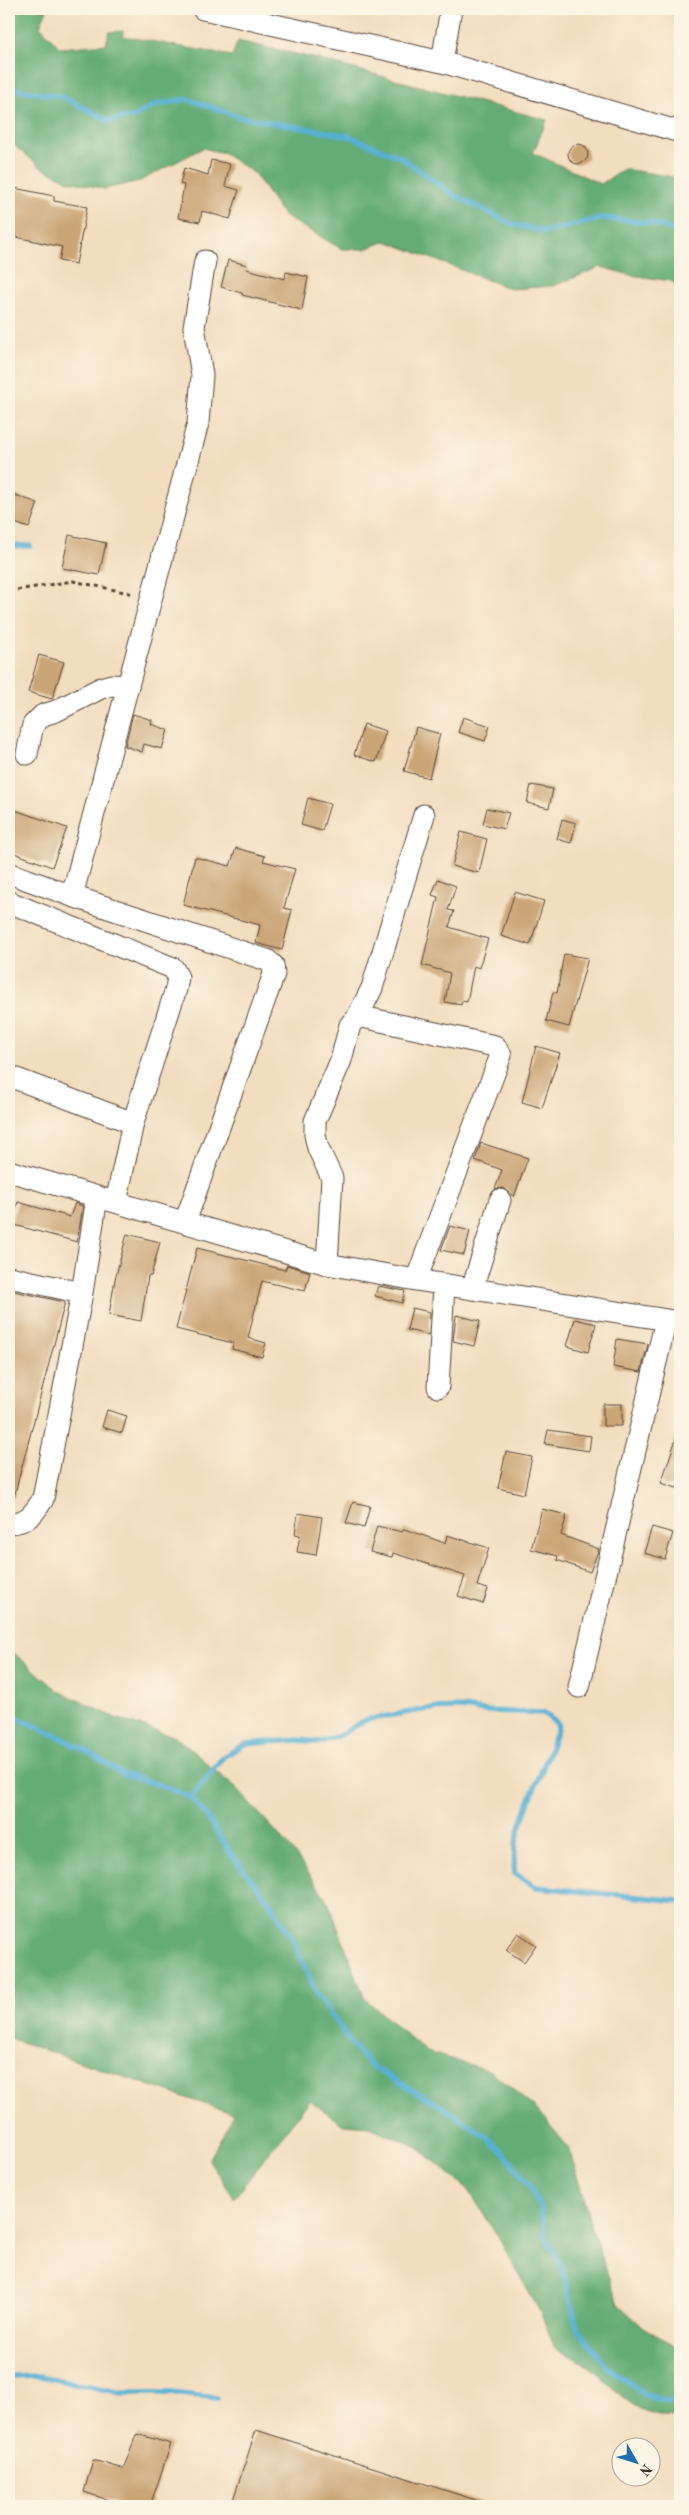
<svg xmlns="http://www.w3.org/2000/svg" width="689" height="2515" viewBox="0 0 689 2515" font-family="'Old Standard TT',serif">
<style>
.forest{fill:#63ac74;stroke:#4f6b49}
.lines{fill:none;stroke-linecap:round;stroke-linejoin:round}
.stream{stroke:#57b0d4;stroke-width:5.5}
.building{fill:#caa576}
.minor-casing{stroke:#564536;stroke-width:23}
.path{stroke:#564536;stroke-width:3;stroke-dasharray:4 4;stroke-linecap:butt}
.minor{stroke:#fff;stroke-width:21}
</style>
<rect width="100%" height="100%" fill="#fcf5e5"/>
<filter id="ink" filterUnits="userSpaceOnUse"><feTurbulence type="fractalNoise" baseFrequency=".02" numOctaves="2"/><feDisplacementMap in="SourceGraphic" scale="10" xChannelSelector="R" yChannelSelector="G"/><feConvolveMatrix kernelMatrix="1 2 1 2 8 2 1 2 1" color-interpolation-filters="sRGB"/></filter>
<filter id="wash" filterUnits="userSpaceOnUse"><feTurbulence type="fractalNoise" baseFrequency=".0096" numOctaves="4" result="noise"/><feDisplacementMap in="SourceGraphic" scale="20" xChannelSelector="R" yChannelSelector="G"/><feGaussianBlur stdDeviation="1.12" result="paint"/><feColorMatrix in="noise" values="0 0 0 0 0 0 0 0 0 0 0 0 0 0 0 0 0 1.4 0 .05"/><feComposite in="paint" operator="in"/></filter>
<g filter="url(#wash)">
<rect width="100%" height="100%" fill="#f2ddbe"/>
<path class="forest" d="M9,9L47,10L40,26L60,48L106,44L109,32L123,31V36L232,56L238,41L317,59L547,120L533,153L601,184L624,169L680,178V287L671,281L630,275L601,267L553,286L511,289L386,241L365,249H342L284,216L254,173L223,153L203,148L140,181L105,189L69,181L42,168L9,141Z
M9,1649L59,1691L118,1719L176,1737L238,1790L289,1846L327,1899L365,1999L427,2052L491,2071L537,2110L569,2148L593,2232L618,2304L643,2327L680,2349V2417C627,2417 620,2388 582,2362C574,2357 564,2353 555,2348L540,2312L494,2230L468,2189L417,2147L370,2127L343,2125L310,2100L234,2198L209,2160L234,2114L9,2038Z"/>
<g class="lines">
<path class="stream" d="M9,88L63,97L109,121L136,116L154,105L187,99L240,117L349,136L400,157L454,195L512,224L546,232L603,218L652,223L680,232
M9,546H30
M9,1714L63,1739L97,1757L120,1773L169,1788L191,1798L205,1814L232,1855L267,1899L291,1936L317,1994L356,2050L374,2068L444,2108L488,2138L510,2160L530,2187L541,2209L545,2236L561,2265L578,2330L607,2366L645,2395L668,2402L680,2400
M191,1798L223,1757L245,1744L296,1740L320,1742L339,1736L365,1720L428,1709L462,1708L486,1711L543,1713L558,1724C548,1770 508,1827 515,1874L536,1887L680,1901
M9,2377L40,2376L122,2393H171L217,2398"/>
</g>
<g id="blocks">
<path class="building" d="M568 154a10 10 0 1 1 20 0a10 10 0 1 1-20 0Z
M211,160L230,164L225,186L239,190L230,219L202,211L200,222L178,218L184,185L180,184L184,168L208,175Z
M9,187L54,196V201L87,207L76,264L59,261L62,247L16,237V234L9,232Z
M228,260L247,265L246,269L285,279L286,272L308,277L302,310L242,295V293L221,287Z
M9,493L38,503L29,528L9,521Z
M69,535L106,543L99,575L62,568Z
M39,655L64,662L52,699L28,692Z
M133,714L152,720L151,724L168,730L162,749L144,744L142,752L125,746Z
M463,717L490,726L485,741L458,732Z
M364,724L386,731L376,762L354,755Z
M416,727L440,734L429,778L404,771Z
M531,785L553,789L549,808L527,803Z
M308,798L330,804L322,831L301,825Z
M9,808L67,828L52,867L9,851Z
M487,808L509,813L504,829L483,824Z
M562,819L576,823L571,843L557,839Z
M461,832L487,839L479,873L452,866Z
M236,848L265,856L263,861L295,869L284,908L292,910L282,950L256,943L260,925L183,905L195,857L230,866Z
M438,879L456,886L448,910L454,911L449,927L488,939L479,968L474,966L467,1002L462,1001L461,1005L445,1002L450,973L422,965L438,897L432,895Z
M515,892L544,901L530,945L501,936Z
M564,954L588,958L569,1027L546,1021L553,992L557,993Z
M536,1046L560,1053L542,1108L522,1102Z
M481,1143L528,1158L514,1197L504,1188L495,1189L502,1170L475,1160Z
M18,1202L70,1217L75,1203L83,1206L77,1242L11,1224Z
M450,1226L470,1231L464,1255L441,1250Z
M127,1234L160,1242L151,1276H148L141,1321L109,1315L115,1279Z
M197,1248L285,1270L287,1265L310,1272L305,1291L262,1281L248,1338L266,1343L262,1357L232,1349L233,1343L176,1329Z
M378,1286L405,1291L402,1303L375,1296Z
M9,1290L65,1302L14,1497H9V1376L14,1355L9,1354Z
M412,1308L430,1312L429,1335L407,1330Z
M456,1315L480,1321L474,1346L453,1341Z
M575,1319L596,1324L588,1352L567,1346Z
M617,1339L648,1344L641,1372L613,1367Z
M603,1404H622V1426H603Z
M107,1410L127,1416L122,1433L102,1427Z
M548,1430L591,1436L589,1451L545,1444Z
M678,1433L680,1434V1489L661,1483Z
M506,1452L532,1457L524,1494L498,1488Z
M353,1502L370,1506L364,1528L346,1523Z
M542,1509L567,1515L561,1535L599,1549L590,1572L557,1560L558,1556L531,1549Z
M298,1513L322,1517L316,1555L297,1552L300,1535L295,1534Z
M377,1526L402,1532L404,1529L445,1543L447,1535L489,1548L477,1586L488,1589L483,1604L458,1596L465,1576L393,1553L392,1557L370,1552Z
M652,1527L673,1533L665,1559L644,1553Z
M518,1933L536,1945L524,1962L506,1950Z
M256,2430L485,2503L484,2506H231Z
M137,2434L171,2444L150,2506H127L84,2492L93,2460L123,2469Z"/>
</g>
</g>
<g filter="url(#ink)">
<use href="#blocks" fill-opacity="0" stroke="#564536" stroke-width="1"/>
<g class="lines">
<defs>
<path id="minor" d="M203,9L442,62L680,132
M442,62L451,9
M27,754L33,725L43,715L56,711L101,688L111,685L128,686
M9,873L72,896
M9,902L173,968L178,977L176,989L133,1123L116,1202
M358,1016L495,1046L501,1055L416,1280
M9,1076L133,1123
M9,1171L327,1264L416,1280L680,1322
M185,1222L274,974L273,965L267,960L72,896L198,423L202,375L194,327L205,261
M327,1264L332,1178L318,1148L315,1135V1121L341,1060L350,1025L358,1016L372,988L424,815
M9,1277L82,1293
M472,1289L500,1200
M438,1387L444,1285
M9,1523C27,1523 34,1514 43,1499L82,1293L97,1197
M579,1687L666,1320"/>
</defs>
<use href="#minor" class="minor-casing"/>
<path class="path" d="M17,590L73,581L134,594"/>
<use href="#minor" class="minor"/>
</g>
</g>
<rect width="689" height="2515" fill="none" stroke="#fcf5e5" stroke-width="30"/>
<g transform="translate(636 2462) rotate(129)"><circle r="24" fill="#fcf5e5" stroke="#afa495"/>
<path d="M0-4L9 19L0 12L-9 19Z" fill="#1f6fb2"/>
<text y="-8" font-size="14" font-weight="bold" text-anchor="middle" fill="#3b2a1e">N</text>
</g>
</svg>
